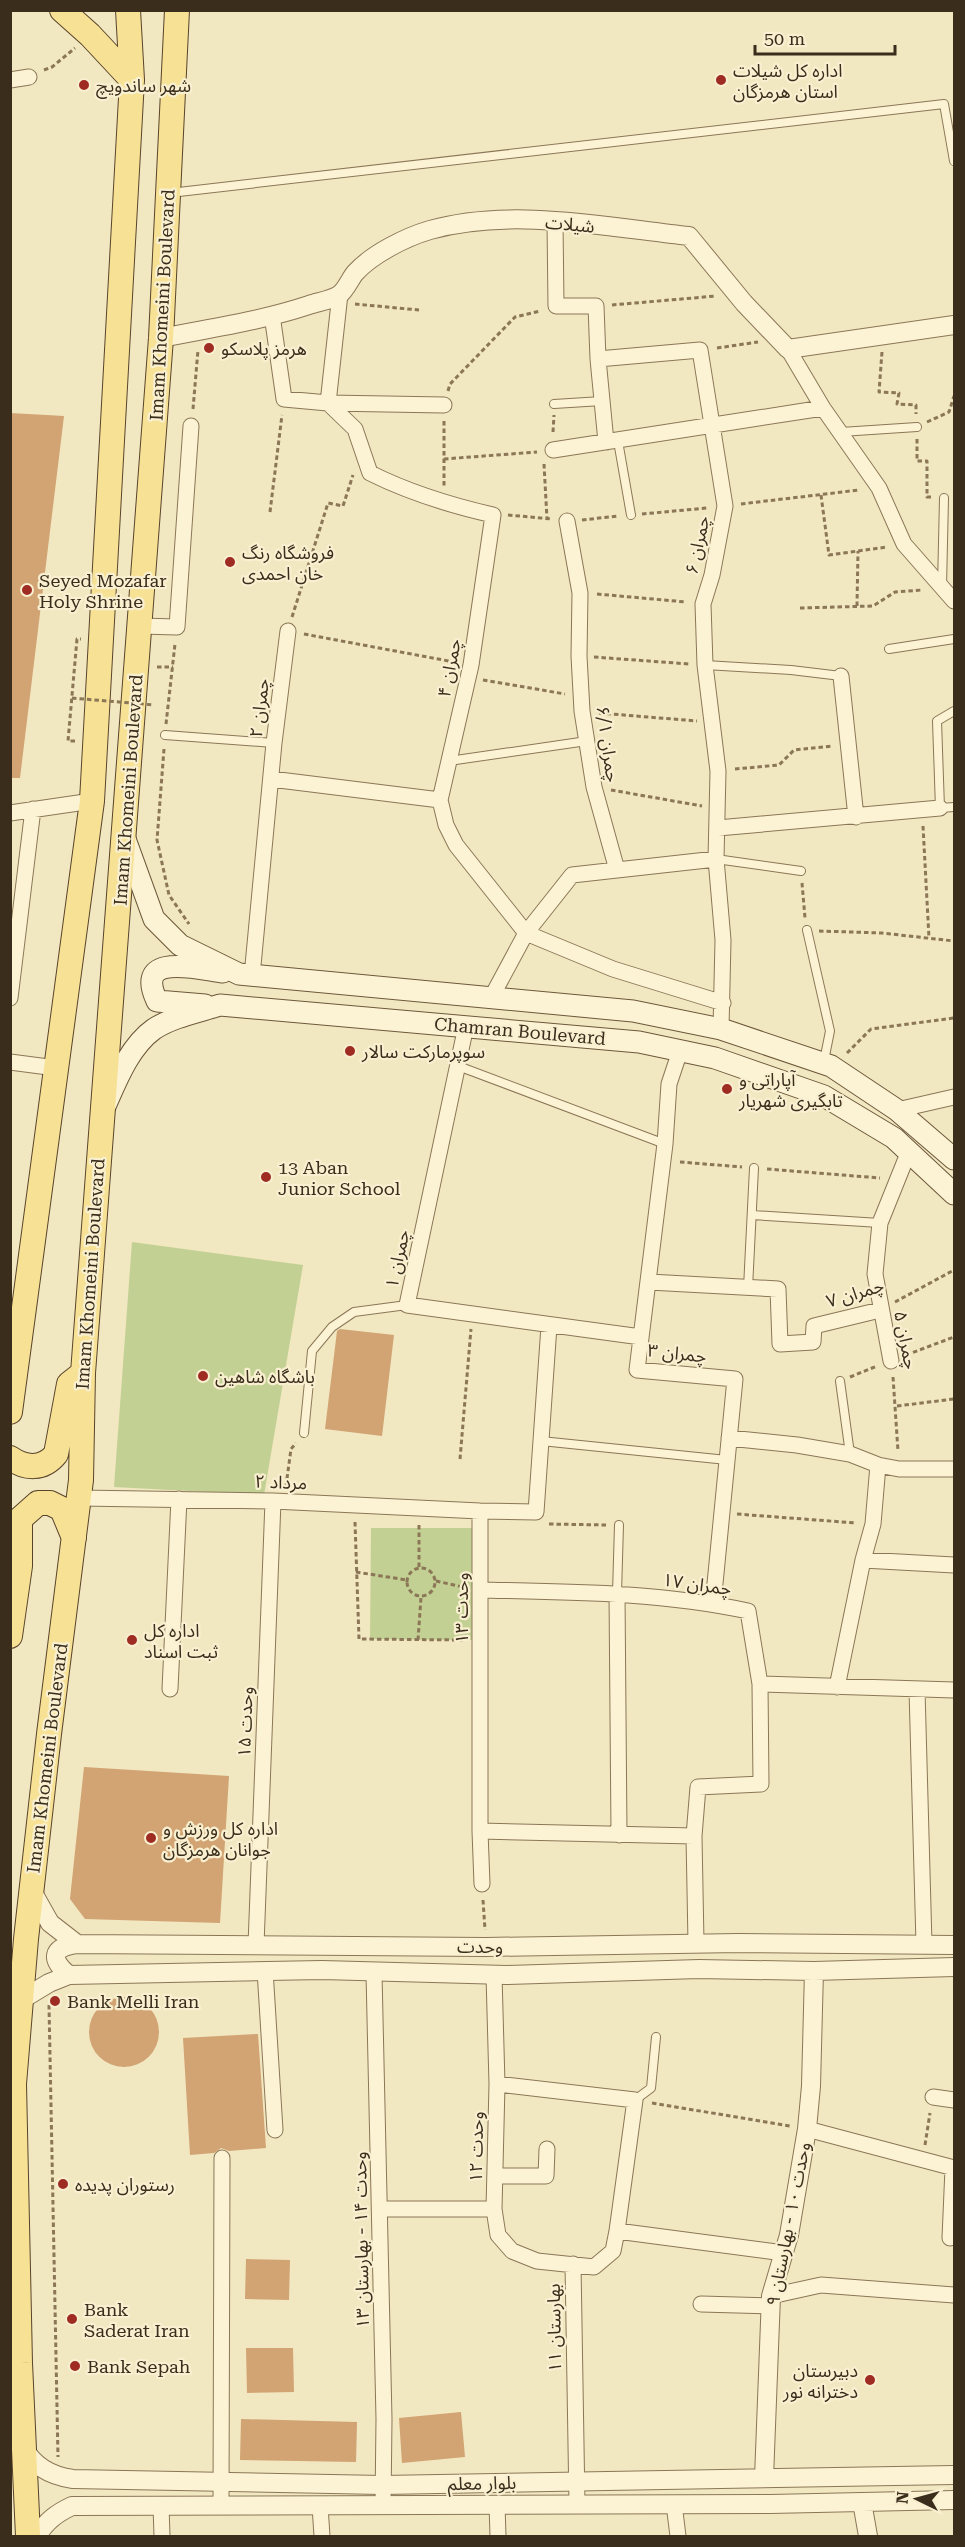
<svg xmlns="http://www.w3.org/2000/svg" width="965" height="2547" viewBox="0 0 965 2547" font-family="'Roboto Serif','Noto Sans Arabic',serif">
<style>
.green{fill:#c3d093}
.building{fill:#d2a373}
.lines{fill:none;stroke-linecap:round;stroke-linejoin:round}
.service-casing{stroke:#8b7757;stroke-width:10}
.minor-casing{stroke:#8b7757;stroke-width:17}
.tertiary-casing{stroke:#8b7757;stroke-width:20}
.secondary-casing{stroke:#6d583a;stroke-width:23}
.primary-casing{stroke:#59442b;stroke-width:26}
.path{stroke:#8b7757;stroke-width:3;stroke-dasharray:4.5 3;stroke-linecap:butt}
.service{stroke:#fbf3d4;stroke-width:8}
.minor{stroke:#fbf3d4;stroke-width:15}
.tertiary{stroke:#fbf3d4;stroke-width:18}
.secondary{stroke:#fbf3d4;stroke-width:21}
.primary{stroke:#f7e195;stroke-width:24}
.path-bridge{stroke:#8b7757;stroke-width:3;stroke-dasharray:4.5 3;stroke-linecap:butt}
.poi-dot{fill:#9f2c22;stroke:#f8f0d0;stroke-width:2}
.labels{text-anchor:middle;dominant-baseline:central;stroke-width:4.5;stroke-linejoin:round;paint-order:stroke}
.poi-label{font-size:18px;fill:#3a2d1c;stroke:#f8f0d0;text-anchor:start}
.street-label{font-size:18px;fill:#3a2d1c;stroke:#f8f0d0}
</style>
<rect width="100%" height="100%" fill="#f1e7c0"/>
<path class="green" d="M132,1242L303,1265L264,1495L114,1487Z
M371,1528H474L473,1640L370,1639Z"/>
<path class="building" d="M10,413L64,416L20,778H10Z
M340,1329L394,1335L382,1436L325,1429L337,1331Z
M84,1767L229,1776L220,1923L85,1919L70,1899Z
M89 2032a35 35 0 1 1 70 0a35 35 0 1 1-70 0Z
M258,2034L266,2148L229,2151L221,2148L214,2153L190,2155L183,2038Z
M246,2259L290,2260L289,2300L245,2299Z
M246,2348H293L294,2392L247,2393Z
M461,2412L465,2457L402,2463L399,2418Z
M241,2419L357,2422L356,2462L240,2460Z"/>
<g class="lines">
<defs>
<path id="service" d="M170,193L944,104L954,161
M554,404L602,401
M841,432L917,427
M618,441L631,515
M942,587L944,498
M889,649L954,639
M705,665L791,670L841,676
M954,711L937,721L940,808L954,807
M165,735L274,743
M449,761L587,741
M716,859L801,871
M807,930L830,1031L824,1061
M458,1066L665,1144
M752,1215L880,1223
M748,1288L754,1168
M840,1381L850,1454
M304,1433L312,1351L332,1327L354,1312L407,1305
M541,1441L727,1460
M617,1593L619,1525
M635,2100L651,2088L656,2037"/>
<path id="minor" d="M10,80L29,77
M555,221L556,306H596L598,359L700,350L725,506L712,575L703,604L705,665L718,771L716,859L723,940L721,1029
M340,294L328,403L444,405
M272,315L284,399L328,403L355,429L370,473C410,493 449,505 493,515L471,665L440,800L446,825L456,845L526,933L613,969L723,1003
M788,349L823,408L879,488L904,544L954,601
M598,359L606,442
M553,450L823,408
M567,521L580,593L579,656L582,711L594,787L617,870L716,859
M140,626L177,627L191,426
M841,676L856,817
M271,779L440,800
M10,813L92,801
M718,828L940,808
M252,976L274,743L288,631
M10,998L33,809
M491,998L526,933L572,875L617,870
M466,1026L407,1305L641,1337
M680,1051L669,1084L665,1144L637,1370L735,1379L713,1604
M10,1062L56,1068
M897,1110L954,1097
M649,1282L778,1289L780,1344L813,1342L814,1326L880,1310
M891,1361L875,1274L880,1223L909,1151
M729,1438L797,1445L850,1454L878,1465L899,1469H954
M79,1498L273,1501L480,1511L536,1512L549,1326
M480,1511V1831L482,1884
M863,1560L954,1565
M481,1590C570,1592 660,1592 748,1611L760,1684L954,1690
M617,1593L619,1835
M837,1687L863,1560L873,1524L878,1465
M170,1689L179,1499
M917,1690L924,1944
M480,1831L694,1836
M696,1943L694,1836L698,1787L761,1784L760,1684
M256,1945L273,1501
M265,1970L275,2130
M374,1973L384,2419L383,2505
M494,1975L497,2084L494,2209L498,2235L512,2251L537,2261L594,2267L613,2251L617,2231L784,2253
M497,2084L635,2100L617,2231
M933,2097L954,2100
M807,2129L954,2168
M495,2176H546L547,2149
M380,2209H494
M950,2238L953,2168
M573,2264L577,2504
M771,2296L821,2285L954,2295
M701,2304L771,2306
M674,2504L678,2536
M497,2505L498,2536
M161,2506L162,2536
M221,2506L222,2158
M320,2506L322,2536"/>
<path id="tertiary" d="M161,338C211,328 261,321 309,305C318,302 331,300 339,295C346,290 350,279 355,273C372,254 406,237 430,230C510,207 607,227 689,236L744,303L788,349L954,325
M32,1891L50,1923L77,1944L486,1947L738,1943L954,1945
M69,1975C50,1960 51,1947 77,1944
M21,2000L49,1983L69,1975L322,1970L506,1975L699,1969L814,1971L954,1967
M23,2446C33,2466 51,2476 73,2479L382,2485L954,2475
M764,2478L771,2296L789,2235L807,2129L811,2086L814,1971
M862,2502L868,2536
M37,2536C46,2521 57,2513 72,2506L770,2504L954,2500"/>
<path id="secondary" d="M125,839L154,919L180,945L239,974L633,1011L721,1029L831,1066L897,1110L954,1159
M205,1005L157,1001C133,951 198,969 223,972
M106,1104C117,1079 130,1046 154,1029C172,1017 198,1012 220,1005L639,1042L715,1058L824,1096L894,1138L954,1194"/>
<path id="primary" d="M62,10L90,35L132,80
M10,1412L92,801L132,80L128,10
M10,1458C26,1469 43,1470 56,1454L69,1384L83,1373
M10,1636L20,1566V1519L38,1503H50L62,1509L74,1538
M28,2536L20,2363L14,2084L26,1939L49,1734L81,1480L83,1373L161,338L177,10"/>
</defs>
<use href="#service" class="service-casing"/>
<use href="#minor" class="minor-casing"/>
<use href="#tertiary" class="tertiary-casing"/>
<use href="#secondary" class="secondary-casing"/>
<use href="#primary" class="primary-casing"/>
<path class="path" d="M44,70L52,67L75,48
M355,304L419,310
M612,305L716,296
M717,348L758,342
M882,352L879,392L899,393L897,404L916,405V414
M448,391L450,384L515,317L540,311
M193,409L198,350
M444,421V486
M927,422L949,412L954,396
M553,432L554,415
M917,439V461H927V497H933
M444,459L537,452
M544,464L547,519
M821,495L829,555L887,547
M741,504L859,490
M270,512L282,415
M642,514L707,508
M508,515L552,519
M582,520L618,516
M597,594L686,602
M857,606L858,551
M800,608L873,606L895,592L922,590
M292,617L328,503L343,506L353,475
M304,634L454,662
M594,657L689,664
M157,667H173
M483,680L565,694
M599,713L697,721
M166,724L175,644
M75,741H68L77,639H81
M164,749L157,840L169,895L189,924
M735,769L779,765L794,750L833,746
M611,790L702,806
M923,826L929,938
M802,883L805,918
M819,931L882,933L954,941
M847,1053L871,1029L954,1018
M680,1162L742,1167
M767,1169L880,1178
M895,1302L954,1270
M906,1355L954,1337
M850,1377L877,1366
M893,1377L898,1451
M897,1406L954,1399
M460,1459L471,1329
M286,1486L291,1449L296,1443
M737,1514L856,1523
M355,1522L359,1639L463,1640
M549,1524L608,1525
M419,1525V1568
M407 1582a14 14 0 1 1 28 0a14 14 0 1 1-28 0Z
M356,1572L407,1580
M436,1581L463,1587
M418,1640L421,1597
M483,1900L485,1930
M49,2005L58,2457
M652,2103L790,2126
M925,2145L930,2113"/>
<use href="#service" class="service"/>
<use href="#minor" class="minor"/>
<use href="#tertiary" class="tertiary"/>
<use href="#secondary" class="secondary"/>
<use href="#primary" class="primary"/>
<path class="path-bridge" d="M72,698L154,705"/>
</g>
<g class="poi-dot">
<circle cx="721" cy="80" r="6"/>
<circle cx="84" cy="85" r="6"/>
<circle cx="209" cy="348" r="6"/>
<circle cx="230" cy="562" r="6"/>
<circle cx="27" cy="590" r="6"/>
<circle cx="350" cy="1051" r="6"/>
<circle cx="727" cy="1089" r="6"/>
<circle cx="266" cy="1177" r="6"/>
<circle cx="203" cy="1376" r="6"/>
<circle cx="132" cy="1640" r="6"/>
<circle cx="151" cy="1838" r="6"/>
<circle cx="55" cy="2001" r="6"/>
<circle cx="63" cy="2184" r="6"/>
<circle cx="72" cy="2319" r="6"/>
<circle cx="75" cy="2366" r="6"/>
<circle cx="870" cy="2380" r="6"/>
</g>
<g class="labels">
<g class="poi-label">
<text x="733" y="70">اداره کل شیلات<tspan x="733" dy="21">استان هرمزگان</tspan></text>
<text x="96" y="85">شهر ساندویچ</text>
<text x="221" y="348">هرمز پلاسکو</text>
<text x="242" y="552">فروشگاه رنگ<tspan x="242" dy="21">خان احمدی</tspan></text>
<text x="39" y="580">Seyed Mozafar<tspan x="39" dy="21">Holy Shrine</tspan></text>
<text x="362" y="1051">سوپرمارکت سالار</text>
<text x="739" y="1079">آپاراتی و<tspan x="739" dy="21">تابگیری شهریار</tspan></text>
<text x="278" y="1167">13 Aban<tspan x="278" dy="21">Junior School</tspan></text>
<text x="215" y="1376">باشگاه شاهین</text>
<text x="144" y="1630">اداره کل<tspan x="144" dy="21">ثبت اسناد</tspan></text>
<text x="163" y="1828">اداره کل ورزش و<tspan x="163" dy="21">جوانان هرمزگان</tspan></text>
<text x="67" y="2001">Bank Melli Iran</text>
<text x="75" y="2184">رستوران پدیده</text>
<text x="84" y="2309">Bank<tspan x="84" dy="21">Saderat Iran</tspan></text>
<text x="87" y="2366">Bank Sepah</text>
<text x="858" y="2370" text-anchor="end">دبیرستان<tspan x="858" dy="21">دخترانه نور</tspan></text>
</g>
<g class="street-label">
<text transform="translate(570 224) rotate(5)">شیلات</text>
<text transform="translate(162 305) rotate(-87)">Imam Khomeini Boulevard</text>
<text transform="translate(697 545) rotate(-78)">چمران ۶</text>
<text transform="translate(449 668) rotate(-79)">چمران ۴</text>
<text transform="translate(259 708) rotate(-83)">چمران ۲</text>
<text transform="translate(608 744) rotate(82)">چمران ۶/۱</text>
<text transform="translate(128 790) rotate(-86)">Imam Khomeini Boulevard</text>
<text transform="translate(520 1031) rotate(5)">Chamran Boulevard</text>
<text transform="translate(397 1259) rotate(-78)">چمران ۱</text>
<text transform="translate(90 1274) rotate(-86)">Imam Khomeini Boulevard</text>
<text transform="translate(855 1293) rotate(-17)">چمران ۷</text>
<text transform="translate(906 1340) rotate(79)">چمران ۵</text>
<text transform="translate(677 1353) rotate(6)">چمران ۳</text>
<text transform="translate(281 1482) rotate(2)">مرداد ۲</text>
<text transform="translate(697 1584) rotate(8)">چمران ۱۷</text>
<text transform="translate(461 1608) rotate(-90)">وحدت ۱۳</text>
<text transform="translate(245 1722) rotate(-88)">وحدت ۱۵</text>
<text transform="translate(47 1758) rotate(-83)">Imam Khomeini Boulevard</text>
<text x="480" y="1946">وحدت</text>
<text transform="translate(476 2147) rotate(-89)">وحدت ۱۲</text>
<text transform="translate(788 2224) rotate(-79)">وحدت ۱۰ - بهارستان ۹</text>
<text transform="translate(361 2240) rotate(-91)">وحدت ۱۴ - بهارستان ۱۳</text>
<text transform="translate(554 2328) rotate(-91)">بهارستان ۱۱</text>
<text transform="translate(482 2483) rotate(-1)">بلوار معلم</text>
</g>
</g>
<rect width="965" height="2547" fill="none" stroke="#3a2d1c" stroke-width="24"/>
<g transform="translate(917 2499) rotate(275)" stroke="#f8f0d0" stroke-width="4.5" paint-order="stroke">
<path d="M0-4.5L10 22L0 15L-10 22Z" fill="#3a2d1c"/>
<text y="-9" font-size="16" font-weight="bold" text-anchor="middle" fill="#3a2d1c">N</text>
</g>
<path d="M755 45v9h140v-9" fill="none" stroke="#3a2d1c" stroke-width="3"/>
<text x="764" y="45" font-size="18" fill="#3a2d1c" stroke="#f8f0d0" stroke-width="4.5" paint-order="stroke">50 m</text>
</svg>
